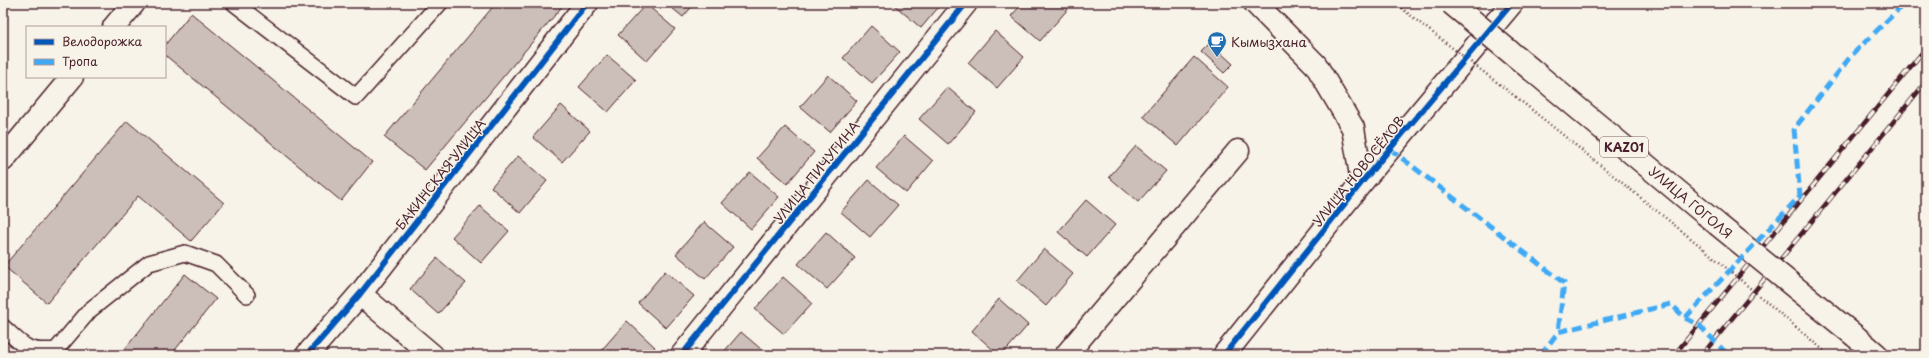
<svg xmlns="http://www.w3.org/2000/svg" width="1929" height="358" viewBox="0 0 1929 358" font-family="'Playpen Sans',sans-serif">
<style>
.building{fill:#ccbfb9;stroke:#4a1f2b}
.lines{fill:none;stroke-linecap:round;stroke-linejoin:round}
.service-casing{stroke:#4a1f2b;stroke-width:18}
.minor-casing{stroke:#4a1f2b;stroke-width:25}
.tertiary-casing{stroke:#4a1f2b;stroke-width:25}
.trunk-casing{stroke:#4a1f2b;stroke-width:25}
.path{stroke:#4a1f2b;stroke-width:2.5;stroke-dasharray:1 3;stroke-linecap:butt}
.service{stroke:#f7f3e8;stroke-width:15}
.minor{stroke:#f7f3e8;stroke-width:22}
.tertiary{stroke:#f7f3e8;stroke-width:22}
.trunk{stroke:#f7f3e8;stroke-width:22}
.rail-casing{stroke:#4a1f2b;stroke-width:4.5}
.rail{stroke:#f7f3e8;stroke-width:3;stroke-dasharray:9;stroke-linecap:butt}
.trunk-bridge-casing{stroke:#4a1f2b;stroke-width:25;stroke-linecap:butt}
.path-bridge{stroke:#4a1f2b;stroke-width:2.5;stroke-dasharray:1 3;stroke-linecap:butt}
.trunk-bridge{stroke:#f7f3e8;stroke-width:22}
.quiet{stroke:#3fa9f5;stroke-width:5;stroke-dasharray:10 5;stroke-linecap:butt}
.cycleway-casing{stroke:#f7f3e8;stroke-width:8}
.cycleway{stroke:#0057b8;stroke-width:6}
.labels{text-anchor:middle;dominant-baseline:central;stroke-width:3;stroke-linejoin:round;paint-order:stroke}
.shield{fill:#f7f3e8;stroke:#7e5f64;stroke-width:1}
.shield-label{font-size:12px;font-weight:bold;fill:#4a1f2b}
.poi-label{font-size:13px;fill:#4a1f2b;stroke:#f7f3e8;text-anchor:start}
.street-label{font-size:13px;fill:#4a1f2b;stroke:#f7f3e8}
</style>
<rect width="100%" height="100%" fill="#f7f3e8"/>
<filter id="ink" filterUnits="userSpaceOnUse"><feTurbulence type="fractalNoise" baseFrequency=".025" numOctaves="2"/><feDisplacementMap in="SourceGraphic" scale="8" xChannelSelector="R" yChannelSelector="G"/><feConvolveMatrix kernelMatrix="1 2 1 2 8 2 1 2 1" color-interpolation-filters="sRGB"/></filter>
<g filter="url(#ink)">
<path class="building" d="M496,3H565L425,170L384,137Z
M666,3H695L683,17Z
M892,3H942L921,28Z
M1023,3H1061L1068,9L1040,41L1011,16Z
M646,4L675,29L647,61L618,35Z
M191,13L372,162L341,201L165,55V45Z
M871,26L900,52L872,83L843,58Z
M995,31L1024,57L997,88L968,63Z
M1210,43L1233,64L1224,73L1201,52Z
M607,55L636,80L608,112L579,87Z
M1194,57L1228,87L1178,146L1143,116Z
M828,75L857,101L830,132L800,107Z
M947,87L976,112L948,144L919,119Z
M561,105L590,131L562,162L533,137Z
M127,121L224,203L191,241L138,196L47,303L4,266Z
M785,127L814,152L787,184L757,158Z
M904,136L933,161L906,193L876,168Z
M1136,146L1166,171L1138,202L1109,177Z
M518,156L547,181L520,213L491,187Z
M750,172L779,197L751,229L722,203Z
M869,180L898,205L870,237L841,212Z
M1086,200L1115,225L1087,257L1058,232Z
M480,206L509,231L481,263L452,237Z
M704,222L733,247L705,279L676,254Z
M826,232L855,258L827,289L798,264Z
M1044,249L1073,274L1046,306L1017,281Z
M437,258L466,283L438,314L410,289Z
M665,271L694,296L666,328L638,303Z
M185,274L216,299L171,355H120Z
M783,277L812,303L784,334L755,309Z
M999,299L1028,325L1002,355H999L972,331Z
M627,321L655,347L648,355H601L599,353Z
M741,332L768,355H721Z
M959,349L966,355H953Z"/>
<g class="lines">
<defs>
<path id="service" d="M234,3L356,97L440,3
M3,327C24,346 26,353 56,350L90,310L149,263L185,253L216,264L247,295"/>
<path id="minor" d="M114,27L134,3
M3,160L72,77
M360,294L432,355
M307,355L360,294L587,3
M682,355L966,3
M1066,355L1238,151"/>
<path id="tertiary" d="M1255,3L1316,65L1353,128L1362,182
M1224,355L1362,182L1512,3"/>
<path id="trunk" d="M1532,70L1717,224
M1855,336L1877,355"/>
</defs>
<use href="#service" class="service-casing"/>
<use href="#minor" class="minor-casing"/>
<use href="#tertiary" class="tertiary-casing"/>
<use href="#trunk" class="trunk-casing"/>
<path class="path" d="M1395,3L1420,23
M1516,97L1704,249"/>
<use href="#service" class="service"/>
<use href="#minor" class="minor"/>
<use href="#tertiary" class="tertiary"/>
<use href="#trunk" class="trunk"/>
<defs>
<path id="rail" d="M1674,355L1926,48
M1702,355L1926,82"/>
</defs>
<use href="#rail" class="rail-casing"/>
<use href="#rail" class="rail"/>
<defs>
<path id="trunk-bridge" d="M1451,3L1532,70
M1717,224L1855,336"/>
</defs>
<use href="#trunk-bridge" class="trunk-bridge-casing"/>
<path class="path-bridge" d="M1420,23L1516,97
M1704,249L1829,355"/>
<use href="#trunk-bridge" class="trunk-bridge"/>
<path class="quiet" d="M1390,149L1564,283L1558,332
M1685,318L1800,196L1794,129L1851,56L1905,3
M1541,355L1558,332L1671,304L1685,318L1699,325L1728,355"/>
<defs>
<path id="cycleway" d="M307,355L360,294L587,3
M682,355L966,3
M1224,355L1362,182L1512,3"/>
</defs>
<use href="#cycleway" class="cycleway-casing"/>
<use href="#cycleway" class="cycleway"/>
</g>
</g>
<defs>
<symbol id="cafe-pin" viewBox="-11 -11 22 30"><path d="M0 17L-7.5 6A9.5 9.5 0 1 1 7.5 6Z" fill="#1f6fb2" stroke="#f7f3e8"/><path d="M-5.5-4.5H6V0H3Q3 3.5 0 3.5H-2.5Q-5.5 3.5-5.5 0ZM3-3.2v2h1.7v-2ZM-6 4.5H4V6H-6Z" fill="#fff"/></symbol>
</defs>
<g fill-rule="evenodd">
<use href="#cafe-pin" x="1206" y="30" width="22" height="30"/>
</g>
<g class="labels">
<rect class="shield" x="1600" y="137" width="48" height="20" rx="3"/>
<g class="shield-label">
<text x="1624" y="147">KАZ01</text>
</g>
<g class="poi-label">
<text x="1231" y="41">Кымызхана</text>
</g>
<g class="street-label">
<text transform="translate(1358 171) rotate(-51)">УЛИЦА НОВОСЁЛОВ</text>
<text transform="translate(816 172) rotate(-51)">УЛИЦА ПИЧУГИНА</text>
<text transform="translate(440 174) rotate(-52)">БАКИНСКАЯ УЛИЦА</text>
<text transform="translate(1691 202) rotate(40)">УЛИЦА ГОГОЛЯ</text>
</g>
</g>
<rect width="1929" height="358" fill="none" stroke="#f7f3e8" stroke-width="16"/>
<rect x="8" y="8" width="1913" height="342" fill="none" stroke="#4a1f2b" stroke-width="1.5" filter="url(#ink)"/>
<rect x="26" y="26" width="140" height="52" fill="#f7f3e8" stroke="#b29e9c"/>
<rect x="34" y="39" width="20" height="6" fill="#0057b8" stroke="#b29e9c"/>
<text x="62" y="46" font-size="12" fill="#4a1f2b">Велодорожка</text>
<rect x="34" y="59" width="20" height="6" fill="#3fa9f5" stroke="#b29e9c"/>
<text x="62" y="66" font-size="12" fill="#4a1f2b">Тропа</text>
</svg>
